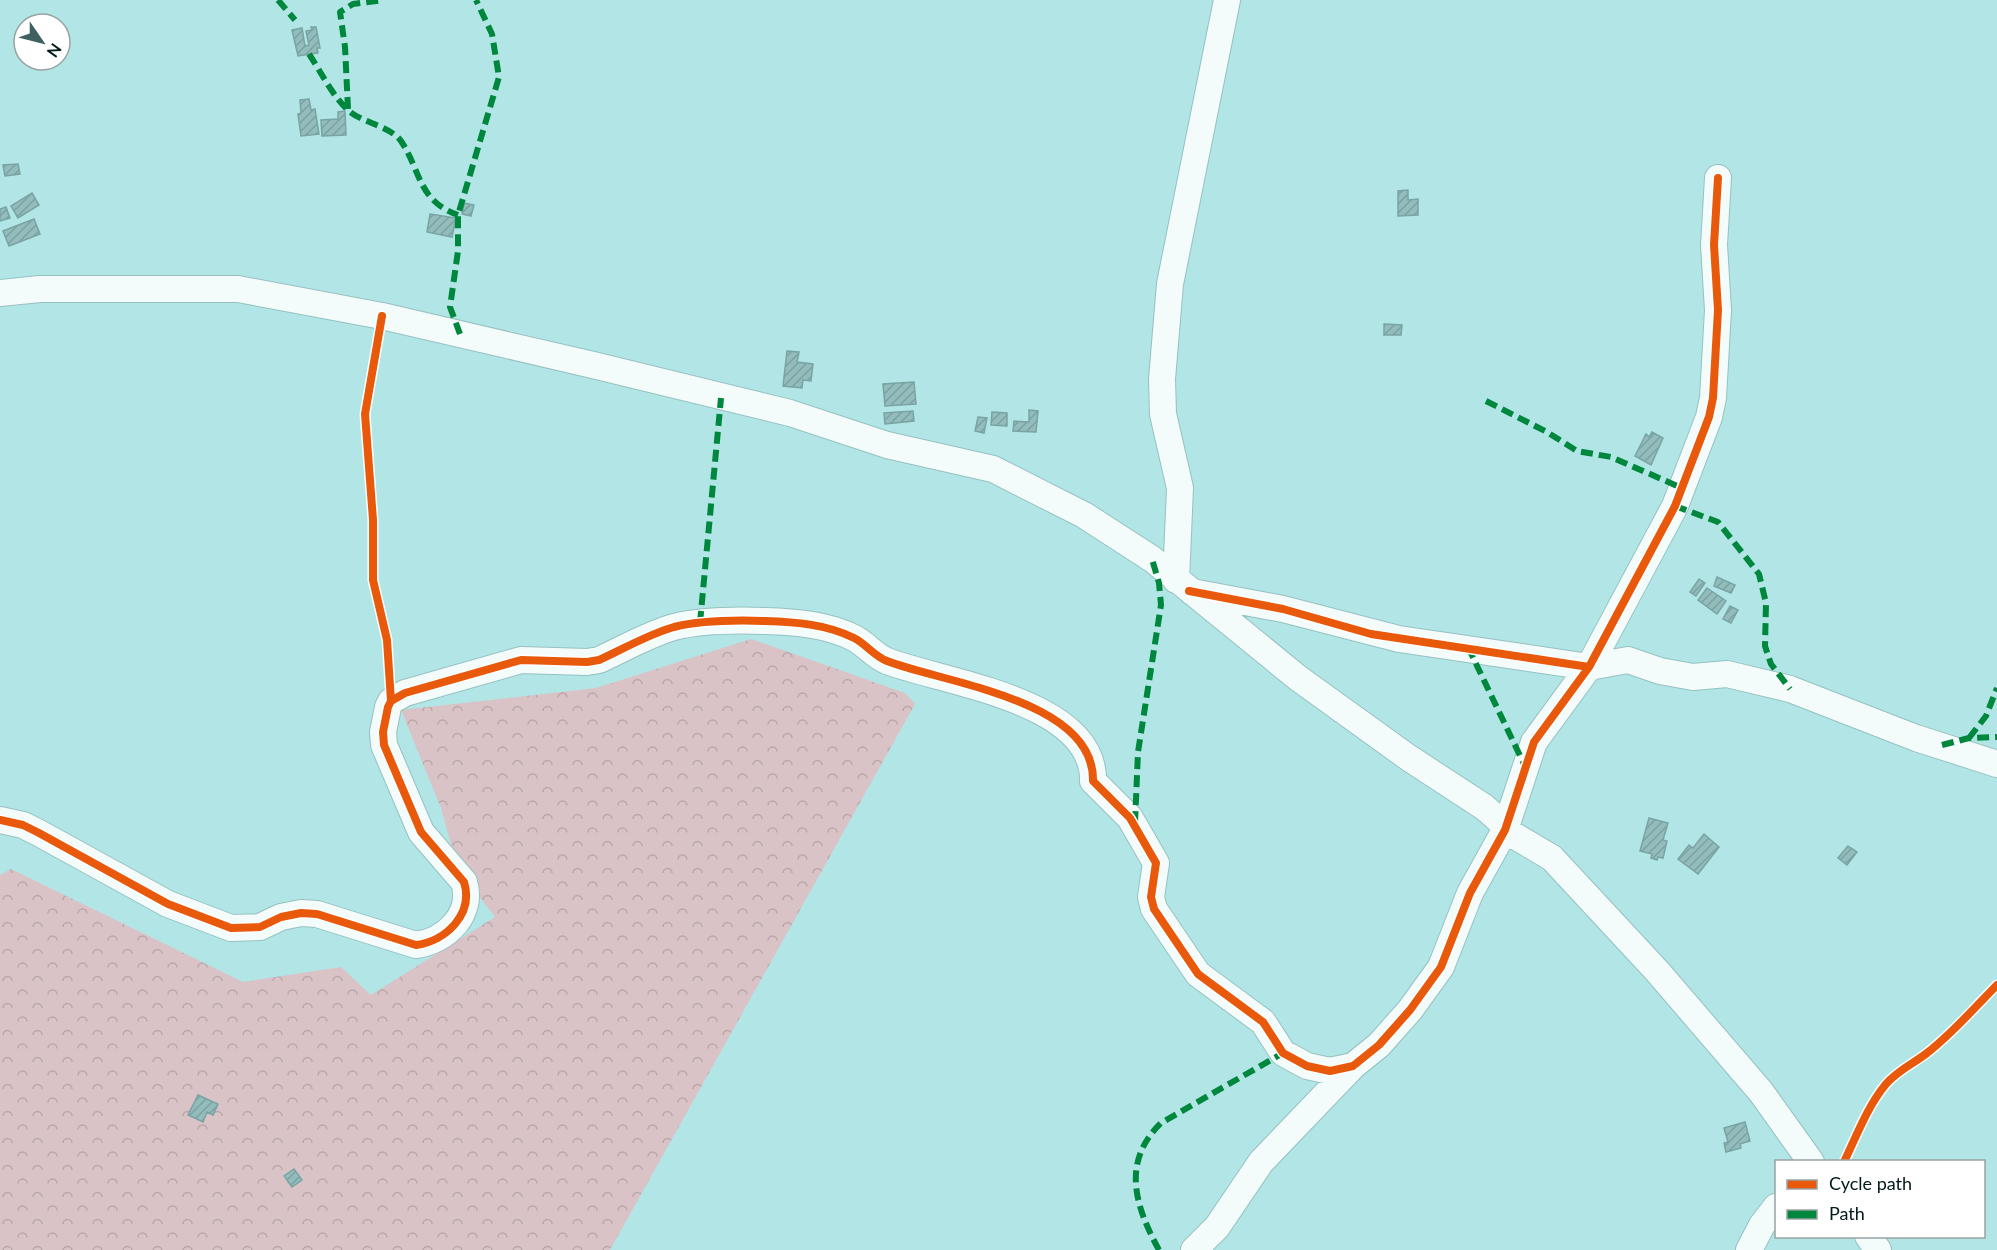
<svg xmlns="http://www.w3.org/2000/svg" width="1997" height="1250" viewBox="0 0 1997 1250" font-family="Lato,sans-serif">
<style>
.forest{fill:url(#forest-crowns)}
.building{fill:url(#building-hatch);stroke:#79a4a4;stroke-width:1.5}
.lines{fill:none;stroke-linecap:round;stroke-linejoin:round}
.minor-casing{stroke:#97c1c1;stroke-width:28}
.minor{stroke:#f3fbfb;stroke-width:26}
.quiet{stroke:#00873e;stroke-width:6;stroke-dasharray:12 6;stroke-linecap:butt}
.cycleway-casing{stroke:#fff;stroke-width:11}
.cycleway{stroke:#e8590c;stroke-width:8}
</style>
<defs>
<pattern id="forest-crowns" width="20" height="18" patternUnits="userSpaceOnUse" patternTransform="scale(1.5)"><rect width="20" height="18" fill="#dac3c6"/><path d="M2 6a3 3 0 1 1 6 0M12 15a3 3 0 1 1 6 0" fill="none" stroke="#b9a7aa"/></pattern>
<pattern id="building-hatch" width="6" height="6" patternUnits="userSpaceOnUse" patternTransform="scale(1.5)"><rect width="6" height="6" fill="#93bcbc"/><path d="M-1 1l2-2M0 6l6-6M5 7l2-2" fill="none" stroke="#7da1a1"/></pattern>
</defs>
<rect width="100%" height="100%" fill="#b2e5e5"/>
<path class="forest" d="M751,639L905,693L915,704L610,1250H0V875L11,869L243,982L341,967L371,995L495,917L458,869L441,808L401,710L596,688Z"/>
<path class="building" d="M311,27H316L320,48H317L318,53L298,56L292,30L302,28L305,46L309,45L306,31L312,30Z
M309,99L311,110L315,109L319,134L301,136L298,114L301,113L300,100Z
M345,111L346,135L322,136L321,120L338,119V112Z
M18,164L20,174L5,176L3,165Z
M1408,190V200L1418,199V215L1398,216V191Z
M32,193L39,205L18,218L11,206Z
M464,203L474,205L471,216L462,214Z
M6,207L10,218L0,221V209Z
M430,214L456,218L452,237L427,232Z
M34,219L40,234L9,246L3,231Z
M1384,324L1402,325L1401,335H1384Z
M787,351L799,352L797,362L813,364L811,381L803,380L802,388L783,386Z
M914,382L916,404L885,406L883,384Z
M1029,410L1038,411L1036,432L1013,431L1014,421L1029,422Z
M913,411L914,421L885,424L884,413Z
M992,412L1007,413V426L991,425Z
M978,417L987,418L984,433L975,431Z
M1652,432L1663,438L1651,465L1635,456L1646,434L1649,437Z
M1717,577L1735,585L1731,593L1714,586Z
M1699,579L1705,583L1696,596L1690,592Z
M1707,588L1726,601L1717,614L1698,600Z
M1730,606L1738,610L1731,623L1723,619Z
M1649,818L1668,823L1663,840L1667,841L1663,858L1658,857L1657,860L1651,858L1652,854L1640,851Z
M1704,834L1719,847L1698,874L1678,859L1689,845L1693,848Z
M1848,846L1857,852L1847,865L1838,858Z
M198,1095L218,1104L213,1115L207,1112L203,1122L188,1115Z
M1745,1122L1750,1141L1740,1144L1741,1148L1726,1152L1724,1143L1728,1142L1724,1128Z
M294,1169L302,1180L292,1187L284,1176Z"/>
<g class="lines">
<defs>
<path id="minor" d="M0,293L40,289H238L382,316L593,365L790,413L887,445L993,469L1084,515L1152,559L1298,678L1409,758L1484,807L1499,820L1505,830L1552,858L1657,971L1761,1092L1811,1162
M1176,580L1180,488L1163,414L1162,379L1170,284L1227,0
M1192,592L1283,609L1399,639L1589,667L1628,660L1660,671L1693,677L1727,674L1790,689L1916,738L1997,764
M0,820L23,825L39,833L168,904L231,928L260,927L281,917L301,913L317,914L416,945C446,941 474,914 464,882L421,832L384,745L383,732L388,707L391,701L405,693L521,660L587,662L599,660C623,649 649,634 674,627C702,620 736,620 765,621C795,622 826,624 854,638C866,644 874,656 887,661C944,683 1095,700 1093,781L1130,818L1156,863L1151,897L1154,909L1198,974L1263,1022L1283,1053L1307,1066L1330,1071L1353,1066L1379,1045L1410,1010L1441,967L1470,893L1505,830L1534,742L1589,667L1675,506L1709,417L1713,398L1718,310L1714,245L1718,178
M1868,1236L1878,1250
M1194,1250L1217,1227L1261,1162L1353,1066
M1749,1250L1762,1225L1776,1207"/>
</defs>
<use href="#minor" class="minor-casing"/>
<use href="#minor" class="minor"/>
<path class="quiet" d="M278,0L295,20
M309,54C321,72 333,97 349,111C363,123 390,126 401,141C421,171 418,201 458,215
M348,109L345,47L340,12L353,4L383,0
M460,334L450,307L458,251V215L499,77L492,34L476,0
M1486,401L1547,432L1577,451L1611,457L1682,488
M1675,506L1718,522L1759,574L1766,603L1765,646L1771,664L1790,689
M700,623L721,398
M1468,647L1524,764
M1969,738L1986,716L1997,688
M1942,745L1969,738L1997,737
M1135,823L1138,752L1161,605L1159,583L1152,559
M1159,1250C1135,1206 1121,1162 1161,1123L1283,1053"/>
<defs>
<path id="cycleway" d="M382,316L365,414L373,520V580L387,640L391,701
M1189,591L1283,609L1371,634L1589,667
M0,820L23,825L39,833L168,904L231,928L260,927L281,917L301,913L317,914L416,945C446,941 474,914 464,882L421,832L384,745L383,732L388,707L391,701L405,693L521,660L587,662L599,660C623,649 649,634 674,627C702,620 736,620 765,621C795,622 826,624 854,638C866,644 874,656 887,661C944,683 1095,700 1093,781L1130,818L1156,863L1151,897L1154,909L1198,974L1263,1022L1283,1053L1307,1066L1330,1071L1353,1066L1379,1045L1410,1010L1441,967L1470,893L1505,830L1534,742L1589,667L1675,506L1709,417L1713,398L1718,310L1714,245L1718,178
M1844,1162C1857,1135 1867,1107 1886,1084C1898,1070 1913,1064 1927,1053C1953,1033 1974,1008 1997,985"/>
</defs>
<use href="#cycleway" class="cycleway-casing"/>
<use href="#cycleway" class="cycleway"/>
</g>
<rect x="1775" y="1160" width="210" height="78" fill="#ffffff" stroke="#99a3a3" stroke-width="1.5"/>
<rect x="1787" y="1180" width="30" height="9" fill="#e8590c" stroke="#99a3a3" stroke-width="1.5"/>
<text x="1829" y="1190" font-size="18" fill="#001919">Cycle path</text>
<rect x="1787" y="1210" width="30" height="9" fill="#00873e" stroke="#99a3a3" stroke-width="1.5"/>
<text x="1829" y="1220" font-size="18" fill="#001919">Path</text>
<g transform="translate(42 42) rotate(125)"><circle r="28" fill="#ffffff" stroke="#99a3a3" stroke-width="1.5"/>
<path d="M0-4.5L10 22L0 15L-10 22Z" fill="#3e6060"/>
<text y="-9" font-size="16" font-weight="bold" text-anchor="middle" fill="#001919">N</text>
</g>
</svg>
